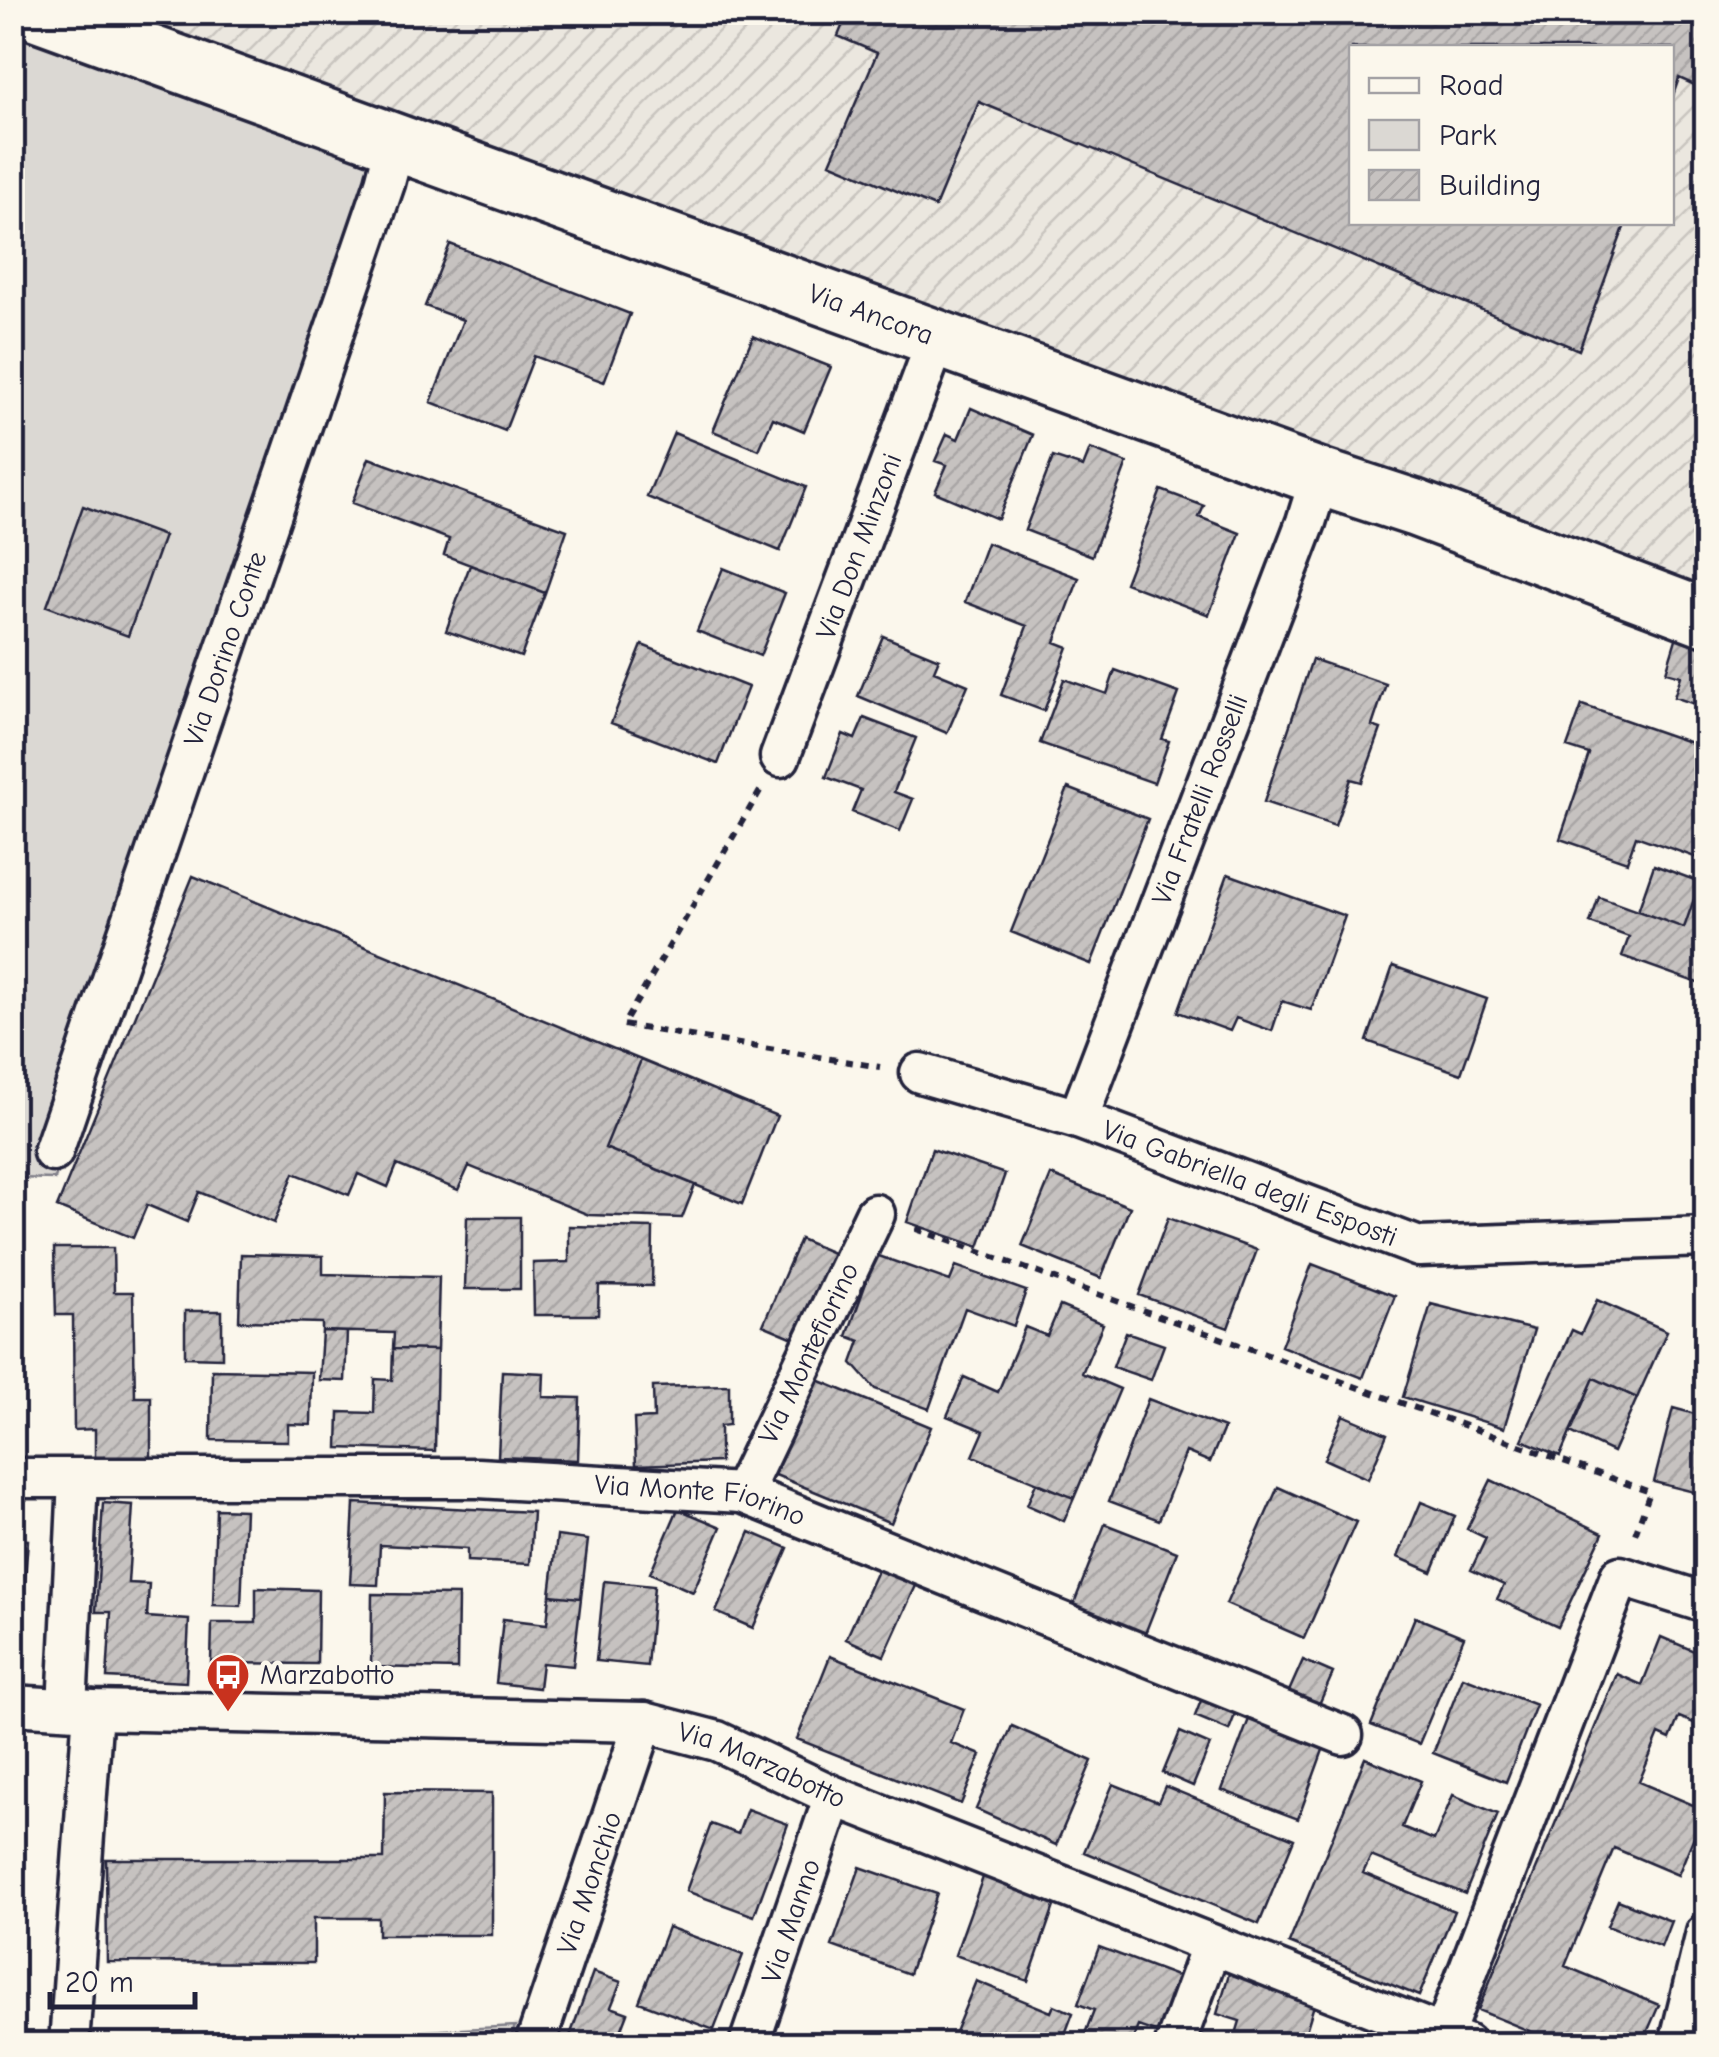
<svg xmlns="http://www.w3.org/2000/svg" width="1719" height="2057" viewBox="0 0 1719 2057" font-family="'Comic Neue',sans-serif">
<style>
.industrial{fill:url(#industrial-furrows);fill-rule:evenodd}
.green{fill:#dbd8d3;stroke:#7e7d87;stroke-width:2.5}
.park{fill:url(#park-tufts);stroke:#7e7d87;stroke-width:2.5}
.building{fill:url(#building-hatch);stroke:#22223b;stroke-width:2.5}
.lines{fill:none;stroke-linecap:round;stroke-linejoin:round}
.minor-casing{stroke:#22223b;stroke-width:45}
.secondary-casing{stroke:#22223b;stroke-width:62}
.path{stroke:#22223b;stroke-width:6;stroke-dasharray:8 8;stroke-linecap:butt}
.minor{stroke:#fbf7ec;stroke-width:38}
.secondary{stroke:#fbf7ec;stroke-width:55}
.labels{text-anchor:middle;dominant-baseline:central;stroke-width:9;stroke-linejoin:round;paint-order:stroke}
.street-label{font-size:28px;fill:#22223b;stroke:#fbf7ec}
.poi-label{font-size:28px;fill:#22223b;stroke:#fbf7ec;text-anchor:start}
</style>
<defs>
<pattern id="industrial-furrows" width="10" height="10" patternUnits="userSpaceOnUse" patternTransform="scale(2.5)"><rect width="10" height="10" fill="#ebe7df"/><path d="M-1 1l2-2M0 10L10 0M9 11l2-2" fill="none" stroke="#c9c6c0"/></pattern>
<pattern id="park-tufts" width="24" height="20" patternUnits="userSpaceOnUse" patternTransform="scale(2.5)"><rect width="24" height="20" fill="#dbd8d3"/><path d="M3 7l-1-3M5 7V3M7 7l1-3M15 17l-1-3M17 17v-4M19 17l1-3" fill="none" stroke="#bcb9b6"/></pattern>
<pattern id="building-hatch" width="6" height="6" patternUnits="userSpaceOnUse" patternTransform="scale(2.5)"><rect width="6" height="6" fill="#c6c2c0"/><path d="M-1 1l2-2M0 6l6-6M5 7l2-2" fill="none" stroke="#aaa6a6"/></pattern>
</defs>
<rect width="100%" height="100%" fill="#fbf7ec"/>
<filter id="ink" filterUnits="userSpaceOnUse"><feTurbulence type="fractalNoise" baseFrequency=".01" numOctaves="2"/><feDisplacementMap in="SourceGraphic" scale="20" xChannelSelector="R" yChannelSelector="G"/><feConvolveMatrix kernelMatrix="1 2 1 2 8 2 1 2 1" color-interpolation-filters="sRGB"/></filter>
<g filter="url(#ink)">
<path class="industrial" d="M62,13H1706V608ZM1352,48H1672V222H1352Z"/>
<path class="green" d="M12,13L399,135L55,1179L13,1178Z"/>
<path class="park" d="M515,2026L509,2044H189Z"/>
<path class="building" d="M848,12H1706V90L1679,78L1672,98V48H1352V222H1626L1579,350L979,102L935,207L830,163L877,53L838,36Z
M450,244L630,314L604,382L534,356L505,431L431,402L463,320L425,306Z
M753,336L831,367L804,431L773,418L759,450L713,431Z
M971,408L1033,435L998,519L935,492L947,465L935,461L947,434L958,439Z
M674,433L806,487L780,551L647,497Z
M1090,449L1127,463L1092,556L1025,530L1053,457L1083,467Z
M369,458L567,530L545,593L444,555L449,539L352,503Z
M1161,490L1204,506L1199,517L1240,533L1209,615L1125,583Z
M83,506L164,536L128,636L47,606Z
M987,543L1079,578L1055,642L1068,647L1044,711L1001,695L1027,626L965,602Z
M470,565L545,593L521,657L446,631Z
M723,568L785,593L760,656L697,631Z
M1679,629L1706,638V708L1674,697L1681,676L1666,672Z
M883,636L939,659L934,671L968,685L947,733L858,696Z
M642,645L748,687L718,764L611,723Z
M1312,659L1386,684L1372,726L1381,729L1362,782L1351,779L1335,826L1264,802Z
M1115,670L1179,693L1162,739L1169,741L1154,783L1040,743L1064,679L1107,694Z
M1582,705L1706,748V861L1636,836L1627,862L1560,839L1589,754L1567,747Z
M864,718L916,738L894,792L913,799L900,831L852,812L861,790L826,777L843,734L855,739Z
M1068,788L1148,819L1091,964L1011,932Z
M1654,865L1700,882L1684,928L1638,911Z
M1228,874L1345,916L1311,1010L1282,1001L1272,1031L1236,1018L1230,1031L1178,1012Z
M193,876L641,1060L605,1148L695,1185L682,1218L589,1215L469,1166L458,1190L397,1165L388,1187L358,1174L349,1195L294,1173L274,1223L199,1192L187,1222L147,1205L133,1238L57,1207Z
M1700,882L1706,884V986L1622,956L1629,937L1590,923L1599,897L1684,928Z
M1393,966L1487,999L1461,1074L1367,1041Z
M641,1060L777,1116L742,1204L605,1148Z
M932,1149L1005,1174L979,1247L907,1222Z
M1051,1175L1130,1207L1101,1278L1022,1246Z
M467,1217H520V1289H465Z
M1168,1218L1257,1250L1228,1328L1139,1295Z
M569,1226L653,1228L652,1286L599,1285L598,1315H534L533,1263L569,1262Z
M800,1239L840,1256L803,1342L763,1325Z
M54,1248H113L114,1292H133L135,1397H151V1460L95,1461V1429L74,1430L73,1315H56Z
M241,1254L323,1256V1274L439,1277L437,1350L393,1349L394,1333L322,1331V1323L239,1321Z
M876,1255L950,1281L956,1266L1026,1291L1014,1326L965,1308L929,1409L875,1389L852,1363L860,1341L847,1336Z
M1312,1264L1395,1296L1363,1378L1281,1346Z
M1597,1300L1667,1331L1637,1398L1594,1378L1560,1456L1522,1440L1572,1330L1581,1334Z
M1431,1304L1534,1330L1504,1428L1403,1397Z
M1060,1306L1103,1324L1082,1373L1120,1389L1074,1498L973,1456L984,1431L947,1416L964,1377L998,1392L1025,1327L1047,1336Z
M185,1311H222V1358L185,1357Z
M322,1331L347,1332L345,1381L319,1380Z
M1126,1332L1164,1345L1151,1380L1113,1367Z
M393,1349L437,1350L435,1451L338,1448L339,1412L374,1413L375,1379L392,1380Z
M212,1370L312,1372L311,1425L288,1424V1441L211,1440Z
M502,1371L544,1373L543,1397L580,1398L578,1460L498,1457Z
M801,1373L931,1427L891,1523L761,1469Z
M1594,1378L1637,1398L1613,1452L1570,1432Z
M729,1385V1425L720,1426V1462L636,1465L634,1419L654,1418L653,1387Z
M1148,1399L1224,1428L1210,1462L1186,1452L1159,1520L1109,1501Z
M1673,1408L1706,1417V1495L1654,1482Z
M1343,1415L1387,1434L1368,1479L1324,1459Z
M1491,1480L1603,1533L1558,1627L1497,1599L1504,1585L1471,1570L1486,1538L1467,1529Z
M1036,1483L1074,1498L1064,1521L1027,1505Z
M1278,1487L1356,1522L1304,1638L1226,1604Z
M1421,1502L1455,1516L1432,1572L1398,1557Z
M103,1503L133,1505L128,1583L149,1584L147,1617L189,1620L186,1682L107,1678L111,1612H96Z
M354,1503L533,1512L530,1564L467,1561V1549L380,1545L378,1585L350,1584Z
M216,1509L245,1510L241,1606L213,1605Z
M678,1509L721,1527L693,1592L650,1573Z
M1105,1524L1177,1552L1141,1644L1069,1616Z
M750,1532L788,1548L753,1628L716,1612Z
M557,1536L588,1540L581,1598L550,1595Z
M12,1539L28,1540L20,1643H12Z
M881,1562L919,1579L884,1656L846,1639Z
M604,1581L654,1586L647,1666L596,1661Z
M256,1588L318,1590L317,1664L211,1663L212,1623H256Z
M372,1594L458,1595L457,1669L371,1667Z
M550,1595L581,1598L573,1666L542,1663L539,1688L496,1683L503,1619L547,1624Z
M1415,1617L1464,1637L1419,1744L1371,1725Z
M1661,1637L1706,1656V1728L1679,1717L1670,1739L1659,1734L1639,1782L1705,1810L1678,1875L1614,1848L1565,1966L1659,2005L1642,2044H1561L1478,2010L1617,1674L1642,1685Z
M830,1656L964,1709L951,1743L981,1755L961,1804L797,1739Z
M1303,1660L1333,1673L1316,1711L1286,1698Z
M1463,1677L1536,1705L1506,1782L1433,1753Z
M1206,1688L1240,1702L1229,1730L1195,1716Z
M1252,1711L1327,1739L1298,1819L1222,1790Z
M1012,1726L1092,1761L1056,1845L976,1809Z
M1180,1732L1210,1745L1193,1786L1163,1773Z
M1365,1758L1421,1781L1402,1827L1434,1840L1453,1795L1498,1814L1465,1894L1371,1856L1363,1873L1454,1911L1419,1996L1289,1943Z
M1113,1784L1158,1802L1165,1786L1294,1839L1259,1924L1084,1852Z
M385,1792L492,1793V1935H378V1918H314V1963L107,1962L106,1859H384Z
M747,1809L788,1824L754,1916L686,1891L711,1824L738,1834Z
M987,1866L1059,1892L1028,1981L955,1955Z
M860,1867L937,1894L909,1974L832,1946Z
M1618,1900L1671,1921L1661,1947L1607,1926Z
M668,1927L743,1955L714,2030L639,2002Z
M1099,1947L1179,1977L1158,2033L1138,2026L1131,2044H1081L1094,2010L1078,2004Z
M1231,1967L1318,1992L1302,2044H1233L1240,2021L1217,2014Z
M593,1972L621,1982L611,2007L628,2013L616,2044H594L570,2036Z
M976,1981L1051,2012L1054,2005L1073,2013L1062,2042L1042,2033L1038,2044H984L955,2032Z"/>
<g class="lines">
<defs>
<g id="minor">
<path id="s1" d="M780,757L938,336"/>
<path id="s2" d="M920,1073L1078,1119L1419,1247L1706,1237"/>
<path id="s3" d="M1078,1119L1306,522L1320,477"/>
<path id="s4" d="M53,1152L385,183L396,141"/>
<path id="s5" d="M12,1478H478L742,1493L1343,1735"/>
<path id="s6" d="M742,1493L875,1214"/>
<path id="s7" d="M12,1705L93,1710L644,1722L717,1741L834,1796L1466,2044"/>
<path d="M67,1708L78,1480"/>
<path d="M1443,2036L1620,1576L1706,1603"/>
<path d="M69,2044L93,1710"/>
<path id="s8" d="M535,2044L644,1722"/>
<path id="s9" d="M749,2044L834,1796"/>
<path d="M1175,2044L1211,1946"/>
<path d="M1679,2044L1706,1933"/>
</g>
<g id="secondary">
<path id="s10" d="M36,12L1320,477L1415,508L1706,618"/>
</g>
</defs>
<use href="#minor" class="minor-casing"/>
<use href="#secondary" class="secondary-casing"/>
<path class="path" d="M760,791L623,1025L880,1067
M916,1229L1650,1492L1634,1537"/>
<use href="#minor" class="minor"/>
<use href="#secondary" class="secondary"/>
</g>
</g>
<defs>
<symbol id="bus-pin" viewBox="-11 -11 22 30"><path d="M0 17L-7.5 6A9.5 9.5 0 1 1 7.5 6Z" fill="#c8321e" stroke="#fbf7ec"/><path d="M-5-6H5V4H4V6H2V4H-2V6H-4V4H-5ZM-3.5-4V0h7V-4ZM-3.5 1.2v1.5H-2V1.2ZM2 1.2v1.5H3.5V1.2Z" fill="#fff"/></symbol>
</defs>
<g fill-rule="evenodd">
<use href="#bus-pin" x="203" y="1650" width="50" height="68"/>
</g>
<g class="labels">
<g class="street-label">
<text stroke="none"><textPath href="#s10" startOffset="888">Via Ancora</textPath></text>
<text stroke="none"><textPath href="#s1" startOffset="225">Via Don Minzoni</textPath></text>
<text stroke="none"><textPath href="#s4" startOffset="532">Via Dorino Conte</textPath></text>
<text stroke="none"><textPath href="#s3" startOffset="342">Via Fratelli Rosselli</textPath></text>
<text stroke="none"><textPath href="#s2" startOffset="348">Via Gabriella degli Esposti</textPath></text>
<text stroke="none"><textPath href="#s6" startOffset="155">Via Montefiorino</textPath></text>
<text stroke="none"><textPath href="#s5" startOffset="690">Via Monte Fiorino</textPath></text>
<text stroke="none"><textPath href="#s7" startOffset="758">Via Marzabotto</textPath></text>
<text stroke="none"><textPath href="#s8" startOffset="170">Via Monchio</textPath></text>
<text stroke="none"><textPath href="#s9" startOffset="130">Via Manno</textPath></text>
</g>
<g class="poi-label">
<text x="260" y="1675">Marzabotto</text>
</g>
</g>
<rect width="1719" height="2057" fill="none" stroke="#fbf7ec" stroke-width="50"/>
<rect x="25" y="25" width="1669" height="2007" fill="none" stroke="#22223b" stroke-width="4" filter="url(#ink)"/>
<rect x="1349" y="45" width="325" height="180" fill="#fbf7ec" stroke="#a4a2a5" stroke-width="2.5"/>
<rect x="1369" y="78" width="50" height="15" fill="#fbf7ec" stroke="#a4a2a5" stroke-width="2.5"/>
<text x="1439" y="95" font-size="30" fill="#22223b">Road</text>
<rect x="1369" y="120" width="50" height="30" fill="#dbd8d3" stroke="#a4a2a5" stroke-width="2.5"/>
<text x="1439" y="145" font-size="30" fill="#22223b">Park</text>
<rect x="1369" y="170" width="50" height="30" fill="url(#building-hatch)" stroke="#a4a2a5" stroke-width="2.5"/>
<text x="1439" y="195" font-size="30" fill="#22223b">Building</text>
<path d="M50 1992v15h145v-15" fill="none" stroke="#22223b" stroke-width="5"/>
<text x="65" y="1992" font-size="30" fill="#22223b" stroke="#fbf7ec" stroke-width="8" paint-order="stroke">20 m</text>
</svg>
